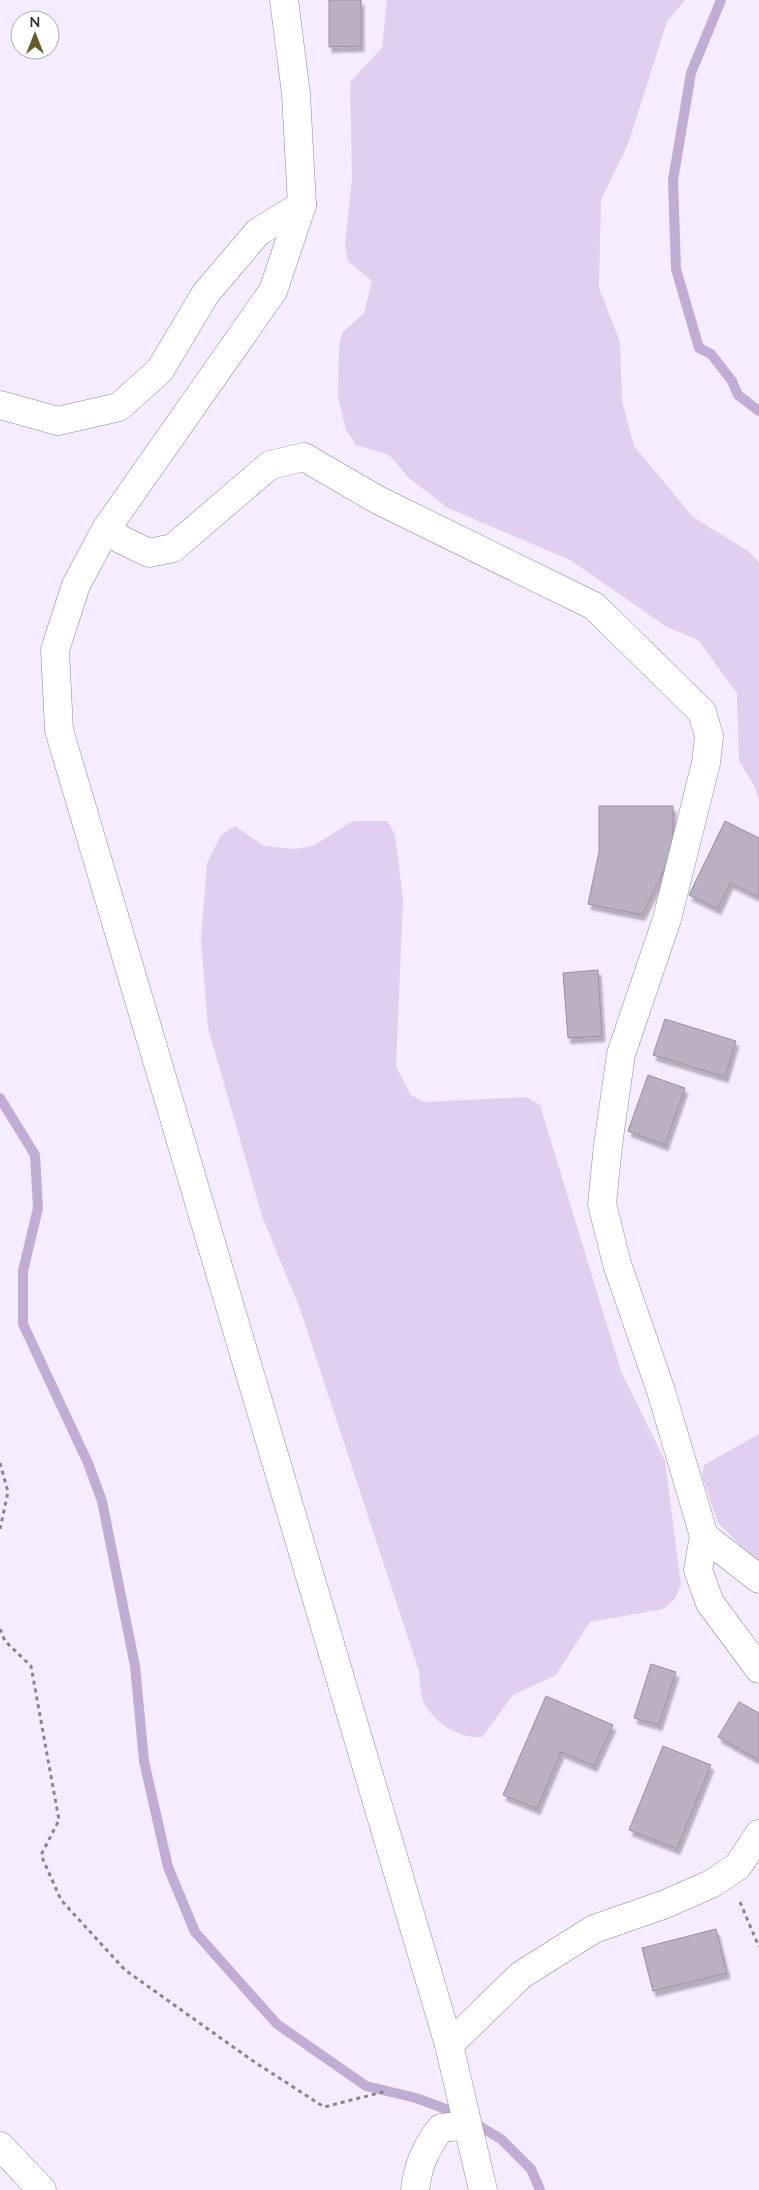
<svg xmlns="http://www.w3.org/2000/svg" width="759" height="2190" viewBox="0 0 759 2190" font-family="Lato,sans-serif">
<style>
.green{fill:#e0cfef}
.lines{fill:none;stroke-linecap:round;stroke-linejoin:round}
.stream{stroke:#c1add3;stroke-width:10}
.building{fill:#bab0c2;stroke:#978e9f;filter:url(#shadow)}
.minor-casing{stroke:#8e8696;stroke-width:29}
.tertiary-casing{stroke:#8e8696;stroke-width:29}
.path{stroke:#8a8491;stroke-width:3;stroke-dasharray:4 4;stroke-linecap:butt}
.minor{stroke:#fff;stroke-width:28}
.tertiary{stroke:#fff;stroke-width:28}
</style>
<defs>
<filter id="shadow"><feDropShadow dx="3" dy="5.5" stdDeviation="1" flood-color="#0004"/></filter>
</defs>
<rect width="100%" height="100%" fill="#f6ecff"/>
<path class="green" d="M387,0H685L667,22L628,144L601,200L599,288L620,342L622,401L634,446L693,517L748,551L759,563V801L755,787L739,761L737,693L698,640L667,627L570,560L448,508L410,479L389,455L356,445L346,430L338,397L339,348L342,333L364,313L372,281L348,261L345,245L352,178L350,82L382,48Z
M353,821H388L395,835L403,899L396,1067L411,1095L424,1102L526,1097L540,1105L621,1371L665,1461L681,1585L675,1599L663,1609L590,1622L556,1675L513,1695L482,1737C459,1739 436,1724 424,1703C420,1695 420,1681 419,1671L300,1309L262,1216L208,1028L201,938L207,863L221,835L235,826L264,846L294,849L313,846Z
M759,1434V1561L740,1545L718,1523L702,1476L704,1465Z"/>
<g class="lines">
<path class="stream" d="M721,0L691,73L673,180L676,269L699,348L711,354L732,381L738,395L759,411
M0,1098L35,1155L38,1208L23,1271V1324L88,1463L102,1501L135,1666L144,1761L168,1867L195,1932L277,2024L366,2086L416,2098L457,2113L501,2139L531,2169L540,2190"/>
</g>
<path class="building" d="M329,0H361V46L329,47Z
M599,806H673V852L642,915L588,904L599,852Z
M725,821L759,838V897L730,883L718,909L689,895Z
M598,970L602,1036L568,1038L563,973Z
M665,1019L736,1041L725,1077L653,1055Z
M648,1075L685,1088L665,1145L628,1131Z
M651,1664L676,1672L659,1725L634,1718Z
M546,1696L613,1725L594,1766L561,1752L537,1809L503,1795Z
M739,1702L759,1713V1755L757,1759L718,1737Z
M663,1746L711,1765L677,1849L629,1830Z
M716,1929L727,1973L653,1991L642,1948Z"/>
<g class="lines">
<defs>
<path id="minor" d="M0,405L58,421L119,407L160,370L206,293L258,232L302,205
M106,529L122,540L149,553L173,548L270,465L304,457L378,500L594,606L702,712L709,736L706,763L667,919L621,1054L608,1145L602,1204L617,1264L661,1391L704,1536L698,1570L710,1603L759,1669
M704,1536L759,1579
M449,2045L521,1975L594,1929L663,1905L711,1884L738,1866L759,1834
M0,2146L42,2190
M415,2190C418,2165 426,2147 441,2128L467,2125"/>
<path id="tertiary" d="M284,0L296,94L302,205L273,291L106,529L76,585L55,650L59,730L449,2045L483,2190"/>
</defs>
<use href="#minor" class="minor-casing"/>
<use href="#tertiary" class="tertiary-casing"/>
<path class="path" d="M0,1463L8,1492L0,1529
M0,1629L5,1641L31,1666L59,1820L41,1855L61,1900L125,1970L253,2061L324,2107L387,2091
M740,1902L759,1947"/>
<use href="#minor" class="minor"/>
<use href="#tertiary" class="tertiary"/>
</g>
<g transform="translate(35 35)"><circle r="24" fill="#ffffff" stroke="#adacaf"/>
<path d="M0-4L9 19L0 12L-9 19Z" fill="#655c29"/>
<text y="-8" font-size="14" font-weight="bold" text-anchor="middle" fill="#322f36">N</text>
</g>
</svg>
